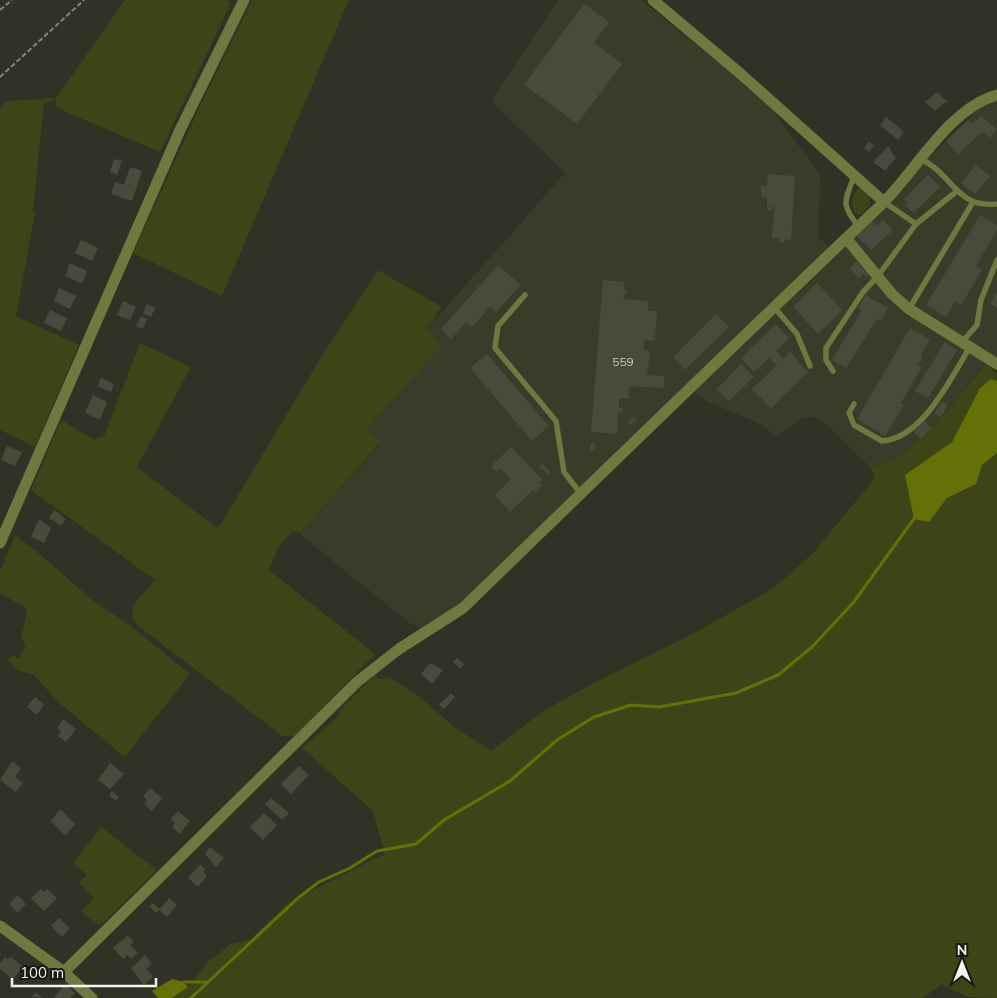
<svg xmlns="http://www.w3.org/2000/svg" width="997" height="998" viewBox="0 0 997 998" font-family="Mulish,sans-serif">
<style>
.built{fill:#393c28}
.green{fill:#3d4418}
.water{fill:#657107}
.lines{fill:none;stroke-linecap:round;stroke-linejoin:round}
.stream{stroke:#657107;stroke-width:3}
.building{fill:#484b3c}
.path{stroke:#84867a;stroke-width:2;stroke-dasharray:5 2.5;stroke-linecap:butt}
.lane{stroke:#6e783f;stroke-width:5.5}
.street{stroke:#6e783f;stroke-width:11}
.labels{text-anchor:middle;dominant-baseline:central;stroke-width:4;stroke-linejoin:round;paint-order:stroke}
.number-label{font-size:12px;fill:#c9cbc1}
</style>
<rect width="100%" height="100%" fill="#2f3224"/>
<path class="built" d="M558,0H641L768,103L820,175L819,237L836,256L872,221L933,153L983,105L997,101V365L986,363L941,417L901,456L870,467L820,419L813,417L801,418L777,437L760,424L704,400L686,386L458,606L420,628L408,622L302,536L301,532L381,443L367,429L442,346L427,329L565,173L491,101Z"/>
<path class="green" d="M125,0H226L231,3L160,152L68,113L56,106V99L44,104L33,212L35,214L16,316L79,345L35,447L0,430V108L6,101L56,98Z
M252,0H349L222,296L133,253L199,108Z
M861,185L870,195V205L862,214H856C849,203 853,194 861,185Z
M378,270L442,307L427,329L442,346L367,429L381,442L301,532L293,531C278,546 276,552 269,570L375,654L295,736H282L137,625C122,606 146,594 155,580L31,490L61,420L93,439L104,436L140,343L191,367L137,467L216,527H219L320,359Z
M987,363L997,375V381L991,379L980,388L952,442L905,475L929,521L947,498L976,484L982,465L997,453V998L969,997L941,985L923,998H172L188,987L209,961L231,944L250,940L287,904L375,858L385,855L373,811L302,748L337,717L341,709L375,675L379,679L386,677L393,679L420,697L453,726L491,751L543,711L607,676L685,638L755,599L776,586L813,553L871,483L875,477L870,467L901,456L941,417Z
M15,535L41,555L92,600L131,626L190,674L125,757L59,703L34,675L17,670L8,660L12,655L19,659L26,645L21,638L27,611L24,607L0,593V571Z
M101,827L157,870L103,923L96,924L81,911L94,898L79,883L87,875L73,863Z"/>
<path class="water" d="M991,379L997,381V453L982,465L976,484L947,498L929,522L914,519L905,475L952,442L980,388Z
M172,979L184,982L188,987L172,998H158L152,991Z"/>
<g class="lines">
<path class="stream" d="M180,984L184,982H208
M191,998L298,898L319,882L350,868L377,851L416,844L444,820L510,781L557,740L594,717L631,705L659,707L736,693L778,675L812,647L853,603L916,516"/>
</g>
<path class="building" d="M584,4L609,22L594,43L622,64L577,124L524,85Z
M937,92L947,101L935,111L925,102Z
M981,116L997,129L990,138L982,132L958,154L946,141L968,120L972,124Z
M886,117L904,132L898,140L880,125Z
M869,142L874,146L869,152L864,148Z
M888,146L896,158L885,171L873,162Z
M114,159L122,161L117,175L110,172Z
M976,165L990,176L975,194L961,183Z
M130,167L142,171L132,201L111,194L115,182L124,185Z
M768,174L795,176L791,240L785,239L784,243L779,242L780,239L772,238L775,207L773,206L772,211L767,210V198L761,197V186H767Z
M928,175L940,187L914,213L905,205L908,203L904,199Z
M980,215L997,225V231L976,266L982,270L961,305L955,302L946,317L926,305Z
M883,220L893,230L871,250L857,236L872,221L877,226Z
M81,240L98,248L92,261L75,253Z
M856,261L868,275L867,277L864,274L859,278L850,269Z
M70,263L87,271L82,284L65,276Z
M498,265L521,285L496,312L490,307L472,327L466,322L451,339L441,329Z
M603,280L624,282V290H627L623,299L649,301L648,311H657L655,341L644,340V350L650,352L647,375L664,376V388L630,386L629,399L619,398V408H623L622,412H618L617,434L591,432Z
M817,283L842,310L818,334L793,307Z
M59,288L76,296L70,309L54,301Z
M997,292V308L990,304Z
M866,295L888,308L881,321L877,319L846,368L832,360L862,310L858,308Z
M123,301L136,307L130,320L117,315Z
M147,304L155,308L151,317L143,313Z
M50,310L67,318L61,331L44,323Z
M716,314L729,327L685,370L673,357Z
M141,316L147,319L143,329L136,326Z
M776,324L789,338L776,351L783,359L790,352L808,372L771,408L752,389L777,365L769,358L754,372L741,358Z
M910,328L930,340L921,355L923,356L918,365L922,367L901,403L904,405L885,436L857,419Z
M945,342L957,350L928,398L915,391Z
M487,354L549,426L532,441L470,368Z
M741,364L754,377L729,401L717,389Z
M101,378L114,384L111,392L97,386Z
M93,395L107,402L100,420L85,413Z
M942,401L948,405L941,417L934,413Z
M634,417L637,420L631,425L628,422Z
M925,421L931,428L920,439L914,432Z
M591,443H595V451H590Z
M7,446L22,452L15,466L1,460Z
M511,447L543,480L539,483L542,486L535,493L533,490L510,512L495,495L511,479L500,468L499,471L493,470L494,463Z
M542,463L550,472L547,474L539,466Z
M54,510L66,519L61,526L49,518Z
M39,519L51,528L44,543L31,537Z
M457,658L464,664L461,669L453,662Z
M430,663L443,670L432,684L421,674Z
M451,693L455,697L444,709L439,705Z
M35,697L44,705L37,715L27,707Z
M63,719L76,729L66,742L58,736L61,731L57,728Z
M12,761L21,768L15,777L23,783L16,792L0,780Z
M110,763L124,774L110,789L98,780Z
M299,766L309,775L291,794L281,784Z
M150,788L162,798L152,811L144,804L147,800L143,796Z
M112,791L119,797L116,801L109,796Z
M271,798L289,813L282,820L265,804Z
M60,809L75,824L66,835L62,833L51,821Z
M178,811L190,821L180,834L172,827L175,823L171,819Z
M264,813L277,825L263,840L250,827Z
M210,847L224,858L216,867L205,854Z
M200,864L205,869L203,872L207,876L198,887L188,878Z
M41,889L44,892L47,889L57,898L44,911L31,898Z
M18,895L26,904L17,913L9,904Z
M169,898L177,905L167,917L159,910L156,913L150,907L153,903L160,909Z
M59,918L70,928L62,937L51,926Z
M128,935L134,942L130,945L138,953L131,959L127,955L123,959L113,948Z
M145,955L152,964L146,969L153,977L144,985L131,968Z
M5,957L8,959L10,957L23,966L13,979L0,969V963Z
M65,984L75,993L70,998H54Z
M36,992L42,998L31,997Z"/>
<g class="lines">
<path class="path" d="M0,10L12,0
M0,77L84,0"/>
<path class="lane" d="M921,159C954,175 955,208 997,204
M855,174C845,201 840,203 858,226
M884,202L916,224
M525,295L498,326L495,348L556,421L564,472L581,494
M774,307L797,334L810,366
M909,309L973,202
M962,342L977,325L981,300L997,260
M833,371L826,360V348L863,292L878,276L916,224L957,191
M854,404L849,413L854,425L882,441C923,438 950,379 970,347"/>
<path class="street" d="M653,0L742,75L884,202
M846,238L892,294L909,309L997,364
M0,543L180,130L244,0
M0,926L64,972L92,998
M64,972L357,682L399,649L463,608C602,473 741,338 881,205C916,171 949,108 997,95"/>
</g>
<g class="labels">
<g class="number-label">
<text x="623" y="361">559</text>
</g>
</g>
<g transform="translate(962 963)" stroke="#181913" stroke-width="4" paint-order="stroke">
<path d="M0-4L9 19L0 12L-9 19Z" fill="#f4f6ed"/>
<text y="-8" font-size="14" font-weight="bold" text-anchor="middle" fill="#f4f6ed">N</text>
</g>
<path d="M12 978v8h144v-8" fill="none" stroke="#f4f6ed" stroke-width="2.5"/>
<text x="20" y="978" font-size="15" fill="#f4f6ed" stroke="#181913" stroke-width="4" paint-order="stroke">100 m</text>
</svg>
